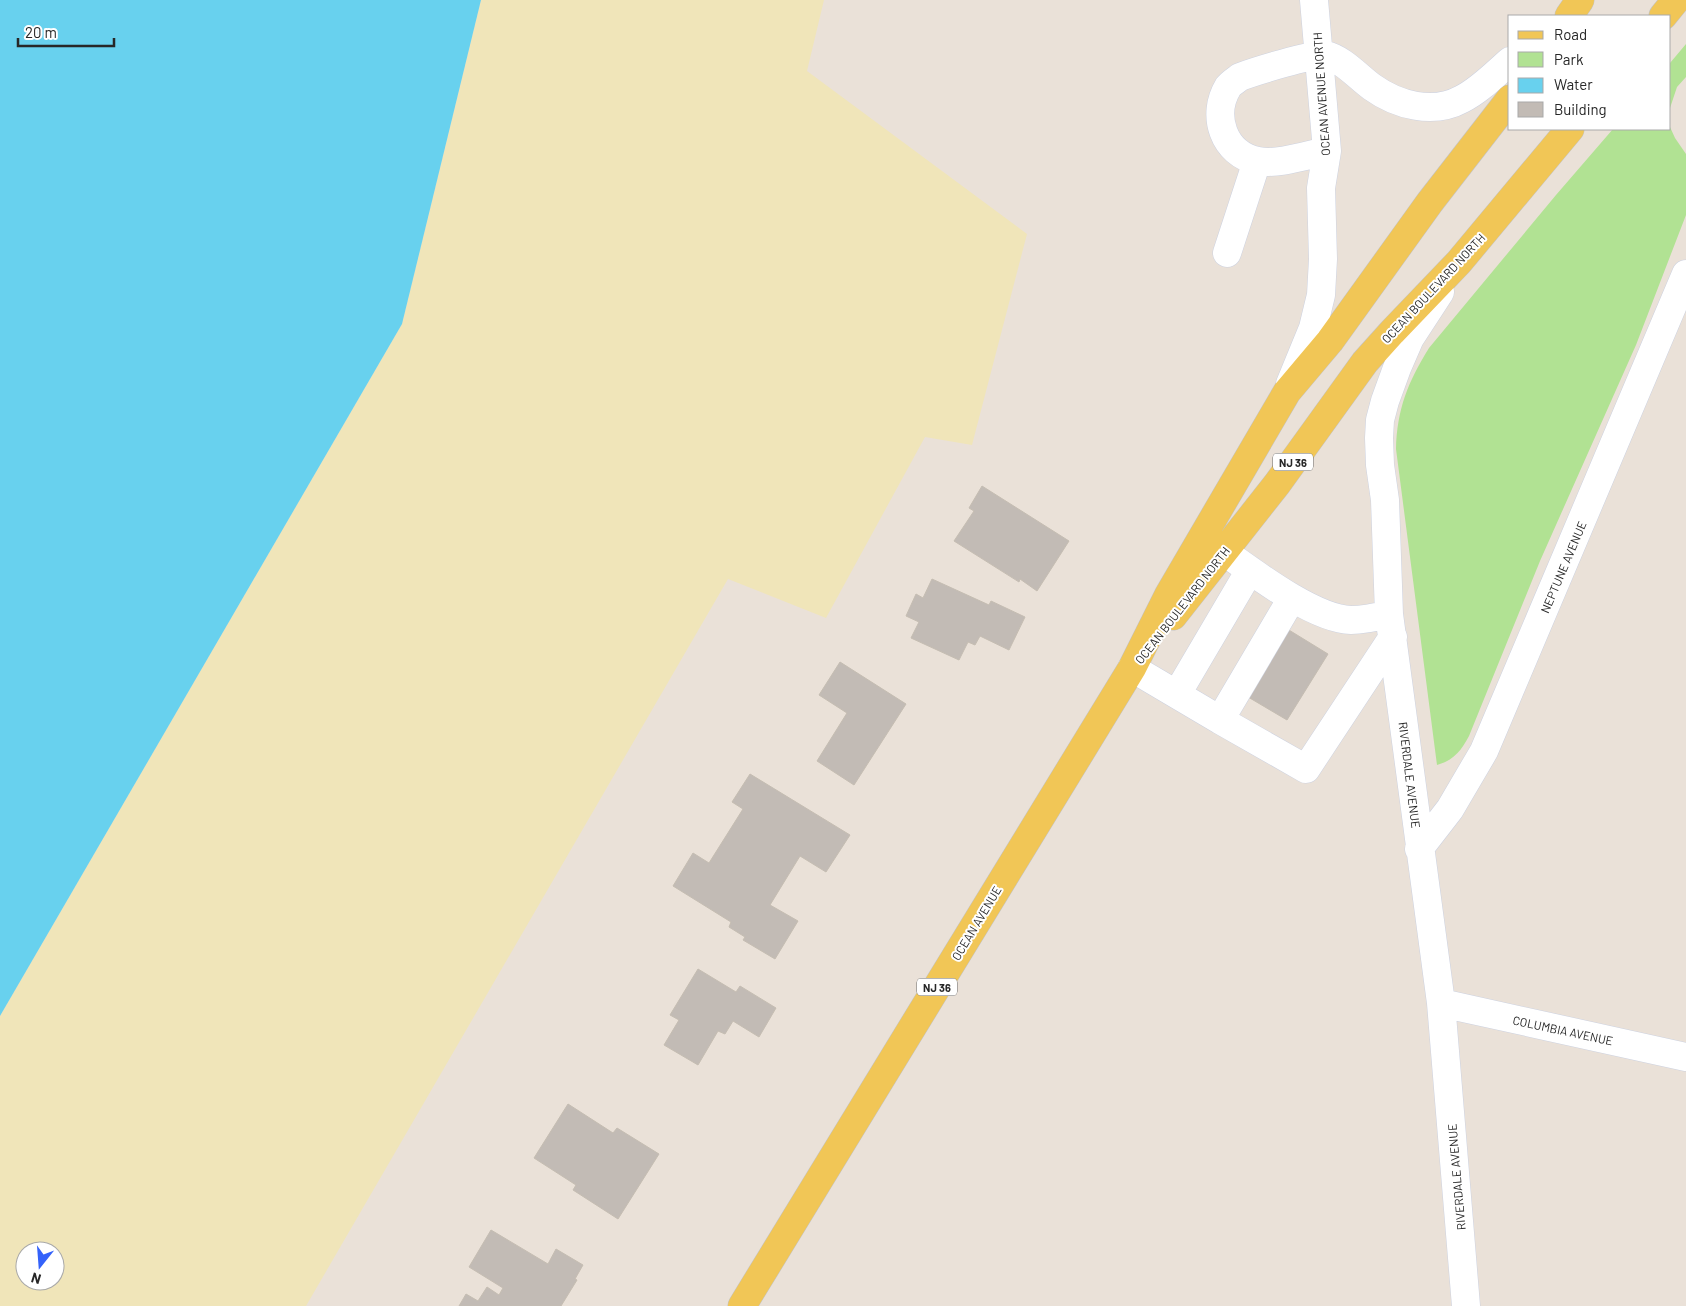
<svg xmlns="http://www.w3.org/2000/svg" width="1686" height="1306" viewBox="0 0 1686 1306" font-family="Barlow,sans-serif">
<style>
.green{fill:#b1e293}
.sand{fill:#f0e5b9;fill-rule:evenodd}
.water{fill:#68d1ee}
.building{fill:#c2bbb5;stroke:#c5bdb2}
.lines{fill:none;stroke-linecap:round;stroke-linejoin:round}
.minor-casing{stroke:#cdd2e0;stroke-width:29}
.major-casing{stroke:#c3c3c3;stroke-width:29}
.minor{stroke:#fff;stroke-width:28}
.major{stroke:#f1c656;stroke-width:28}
.labels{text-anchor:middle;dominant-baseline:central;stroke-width:4;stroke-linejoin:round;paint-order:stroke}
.shield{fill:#fff;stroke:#686868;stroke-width:1}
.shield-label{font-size:11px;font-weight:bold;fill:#272727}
.street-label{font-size:12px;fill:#272727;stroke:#fff}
</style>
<rect width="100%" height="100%" fill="#eae1d8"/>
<path class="green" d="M1686,44V77L1677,87L1670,108V127L1675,138L1686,154V215L1636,345L1540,561L1469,736C1461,751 1454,760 1437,765L1396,449C1397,409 1408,382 1429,348L1556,195L1613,129H1670V63Z"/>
<path class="sand" d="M481,0H824L807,71L1027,234L972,445L925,437L826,618L728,579L306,1306H0V1016L402,324ZM25,1251H55V1281H25Z"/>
<path class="water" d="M0,0H481L402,324L0,1016Z"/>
<path class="building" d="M982,486L1069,541L1037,591L1020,579L1019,582L954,541L974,511L969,508Z
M932,579L989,605L991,601L1025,617L1009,650L980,636L975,645L968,642L959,660L911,638L919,622L906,616L916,594L923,598Z
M1284,627L1328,654L1287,720L1243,694Z
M840,662L906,704L854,785L817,761L847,713L819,695Z
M750,774L850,835L826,872L800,856L770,905L798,921L775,959L743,940L745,937L729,927L731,922L673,886L693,853L709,863L743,809L732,802Z
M698,969L736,992L740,986L776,1008L759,1037L733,1021L725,1034L718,1031L698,1065L664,1045L679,1020L670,1015Z
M568,1104L613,1133L617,1128L659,1154L618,1219L573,1190L576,1185L534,1158Z
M491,1230L548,1264L556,1249L583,1265L575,1279L577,1280L561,1306H459L466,1294L478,1301L487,1287L499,1295L503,1288L469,1267Z"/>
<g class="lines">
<defs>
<path id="minor" d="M1327,151C1307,155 1278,165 1258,161C1223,154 1211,115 1228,87C1231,83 1236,80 1240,77C1253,72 1314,53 1325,55C1343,59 1358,77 1372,87C1397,105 1433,115 1462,99C1480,90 1495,74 1510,61
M1227,253L1257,161
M1440,292L1410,338L1397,368L1385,401L1380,420L1379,438L1380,465L1385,500L1389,614L1441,1003L1466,1306
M1290,384L1313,328L1321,295L1323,259L1321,188L1327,151L1314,0
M1223,551C1254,573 1314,619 1351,620C1364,620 1377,617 1389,614
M1132,668L1220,720L1292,598
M1177,694L1250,570
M1220,720L1306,769L1393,637
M1419,849L1450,809L1484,751L1686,274
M1441,1003L1686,1057"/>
<path id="major" d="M1569,16L1580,0
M1663,16L1676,0
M1173,616L1277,484L1365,362L1392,332L1459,262L1570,129
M742,1306L1132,668L1169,594L1287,392L1330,341L1430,202L1510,99"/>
</defs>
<use href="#minor" class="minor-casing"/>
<use href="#major" class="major-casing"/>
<use href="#minor" class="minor"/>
<use href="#major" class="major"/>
</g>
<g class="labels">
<g class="shield">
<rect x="1273" y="453.5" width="40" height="17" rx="4"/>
<rect x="917" y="978.5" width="40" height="17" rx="4"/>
</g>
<g class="shield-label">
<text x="1293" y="462">NJ 36</text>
<text x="937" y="987">NJ 36</text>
</g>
<g class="street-label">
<text transform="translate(1321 94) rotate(-94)">OCEAN AVENUE NORTH</text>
<text transform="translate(1433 288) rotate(-47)">OCEAN BOULEVARD NORTH</text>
<text transform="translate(1563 567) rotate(-67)">NEPTUNE AVENUE</text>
<text transform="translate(1182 605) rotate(-52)">OCEAN BOULEVARD NORTH</text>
<text transform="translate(1410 775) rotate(83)">RIVERDALE AVENUE</text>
<text transform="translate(976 923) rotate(-59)">OCEAN AVENUE</text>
<text transform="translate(1563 1030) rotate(12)">COLUMBIA AVENUE</text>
<text transform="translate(1456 1177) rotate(-95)">RIVERDALE AVENUE</text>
</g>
</g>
<rect x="1508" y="15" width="162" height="115" fill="#ffffff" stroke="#a9a9a9"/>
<rect x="1518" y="31" width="25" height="8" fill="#f1c656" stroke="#a9a9a9"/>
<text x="1554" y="40" font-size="15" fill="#272727">Road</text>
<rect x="1518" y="52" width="25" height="15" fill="#b1e293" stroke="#a9a9a9"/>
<text x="1554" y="65" font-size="15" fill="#272727">Park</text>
<rect x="1518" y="78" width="25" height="15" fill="#68d1ee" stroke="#a9a9a9"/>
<text x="1554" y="90" font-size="15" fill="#272727">Water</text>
<rect x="1518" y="102" width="25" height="15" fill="#c2bbb5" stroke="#a9a9a9"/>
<text x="1554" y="115" font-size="15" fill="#272727">Building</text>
<g transform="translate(40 1266) rotate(197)"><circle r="24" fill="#ffffff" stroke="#a9a9a9"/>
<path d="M0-4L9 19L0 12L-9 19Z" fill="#3462fa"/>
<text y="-8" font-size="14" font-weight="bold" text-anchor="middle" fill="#272727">N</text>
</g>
<path d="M18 38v8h96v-8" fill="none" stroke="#272727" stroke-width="2.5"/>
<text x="25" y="38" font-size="15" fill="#272727" stroke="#ffffff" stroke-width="4" paint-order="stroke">20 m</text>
</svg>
